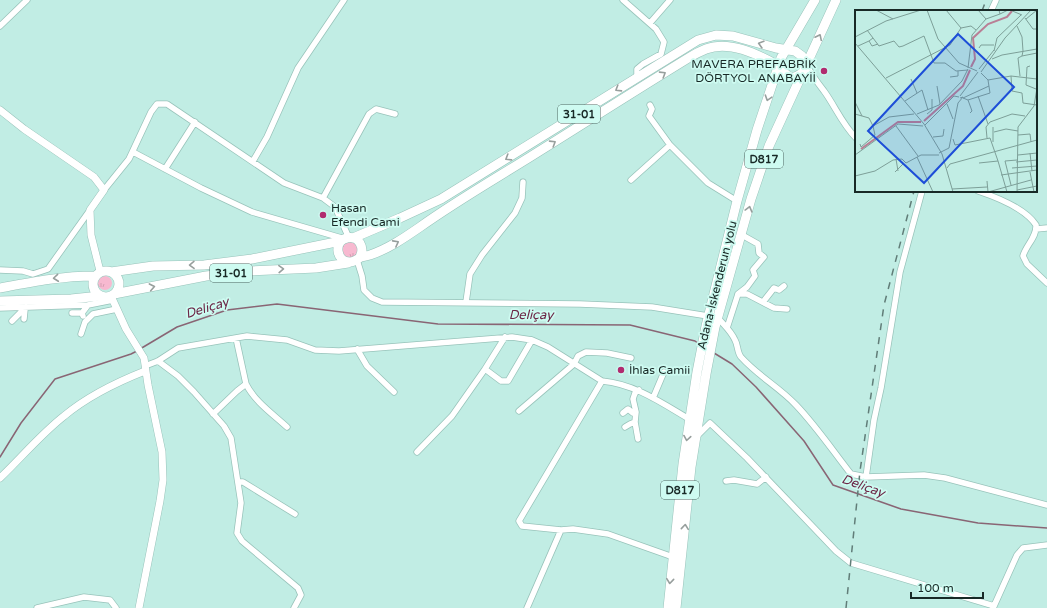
<svg xmlns="http://www.w3.org/2000/svg" width="1047" height="608" viewBox="0 0 1047 608" font-family="'Varela Round',sans-serif">
<style>
.grass{fill:url(#grass-tufts)}
.lines{fill:none;stroke-linecap:round;stroke-linejoin:round}
.stream{stroke:#896574;stroke-width:1.5}
.minor-casing{stroke:#98c3ba;stroke-width:7}
.tertiary-casing{stroke:#98c3ba;stroke-width:8}
.trunk-casing{stroke:#98c3ba;stroke-width:10}
.minor{stroke:#fff;stroke-width:5.5}
.tertiary{stroke:#fff;stroke-width:7}
.trunk{stroke:#fff;stroke-width:9}
.rail{stroke:#617d78;stroke-width:1.5;stroke-dasharray:7 7;stroke-linecap:butt}
.oneway{stroke:#979f9d}
.poi-dot{fill:#b12b6f;stroke:#cefbf1;stroke-width:1.5}
.labels{text-anchor:middle;dominant-baseline:central;stroke-width:3.5;stroke-linejoin:round;paint-order:stroke}
.shield{fill:#cefbf1;stroke:#4f6863;stroke-width:1}
.shield-label{font-size:11px;font-weight:bold;fill:#182926}
.poi-label{font-size:12px;fill:#182926;stroke:#cefbf1;text-anchor:start}
.street-label{font-size:12px;fill:#182926;stroke:#cefbf1}
.water-label{font-size:13px;font-style:italic;fill:#6c2646;stroke:#cefbf1}
.inset-river{fill:none;stroke:#b97f95;stroke-width:2}
.inset-road{fill:none;stroke:#7d9f98;stroke-width:1}
.view{fill:#1d4ed8;fill-opacity:0.15;stroke:#1d4ed8;stroke-width:2}
.inset-edge{fill:none;stroke:#182926;stroke-width:2}
</style>
<defs>
<pattern id="grass-tufts" width="24" height="20" patternUnits="userSpaceOnUse"><rect width="24" height="20" fill="#f7b9d0"/><path d="M3 7l-1-3M5 7V3M7 7l1-3M15 17l-1-3M17 17v-4M19 17l1-3" fill="none" stroke="#d39fb2"/></pattern>
</defs>
<rect width="100%" height="100%" fill="#c1ede4"/>
<path class="grass" d="M342 250a8 8 0 1 1 16 0a8 8 0 1 1-16 0Z
M98 283a7 7 0 1 1 14 0a7 7 0 1 1-14 0Z"/>
<g class="lines">
<path class="stream" d="M140,349L177,327L227,310L277,304L438,324L630,325L695,341L699,344
M714,353L732,364L756,387L804,441L833,485L901,509L978,523L1047,528
M0,457L21,423L55,379L131,354L137,351"/>
<defs>
<path id="minor" d="M623,0L656,29L664,42L661,54L643,64L637,69V77
M991,11L996,0
M650,23L670,0
M0,26L27,0
M806,64C811,74 817,82 824,91C835,106 842,124 856,138
M650,105L652,109L649,116L670,145
M133,152L201,188L252,212L345,239
M253,161L267,137L298,68L344,0
M165,169L195,122
M631,180L670,145L708,183L737,201
M104,190L129,159L151,112L157,104H167L284,183L323,198L335,207L349,238
M978,191C996,197 1025,208 1036,225C1037,237 1026,245 1023,256L1027,264L1047,283
M323,198L369,114L376,109L395,114
M1036,229L1047,228
M357,260L362,276L364,290L372,298L382,302L580,304L652,307L708,316
M0,270L23,271L33,274L48,269L90,210
M738,294L747,287L755,276L753,270L764,257L759,253L758,244L742,235
M466,302L470,274L482,255L515,213L522,198L523,182
M763,302L774,288L779,290L784,286
M0,308L88,305
M72,313H82L83,316
M82,313L88,305L113,300
M718,318C724,325 731,331 735,340C738,345 737,352 741,357C758,376 779,387 796,405C816,426 833,451 851,474L866,477L924,475L945,478L1047,505
M24,319L25,309
M12,321L26,307
M727,328L738,294H747L774,308L787,309
M81,334L85,322L93,314L117,309
M236,338L246,384
M357,349L367,366L394,392
M158,361L178,376L194,392L224,426L231,438L241,503L237,533L242,541L298,588L301,595L294,608
M145,366L158,361L178,348L247,336L287,340L315,350L339,351L512,337L532,340L548,347L602,381C635,384 662,403 689,419
M485,369L501,381H508L532,340
M602,381L519,521L522,526L561,530L573,529L608,534L673,557
M653,398L664,372
M519,411L574,364L578,356L586,352L607,353L631,358
M623,413L628,409L633,413L636,412
M213,414L237,391L246,384C255,402 273,414 287,427
M625,427L630,424L635,422
M697,436L710,423L747,458L836,551L851,563L994,606L993,608
M638,439L635,422L636,412L633,399L635,393L639,390
M417,452L452,416L485,369L505,337
M866,477L874,420L881,388L900,272L922,191
M726,481L734,480L757,484L766,477
M238,482H243L295,514
M994,606L1017,555L1023,548L1047,545
M37,608L84,597L110,600L116,608
M527,608L561,530"/>
<path id="tertiary" d="M0,110L24,129L94,177L104,190L90,210L91,235L100,271
M111,296L126,329L144,358L148,385L162,452L163,480L160,501L139,608
M0,478C21,458 41,434 64,416C88,396 117,382 145,371"/>
<path id="trunk" d="M353,238L400,218L441,199L698,40L716,35L733,36L776,48L795,51L802,56L806,64
M360,257C365,248 359,235 347,238C333,241 336,262 350,262C355,262 357,259 361,257C364,256 367,256 370,255C388,249 404,238 420,227C455,202 493,180 530,157C583,124 636,90 690,57C695,54 701,51 706,49C729,40 757,54 777,65C782,68 784,75 791,77C795,78 799,75 802,73
M93 284a13 13 0 1 1 26 0a13 13 0 1 1-26 0Z
M111,272L153,266L204,265L252,259L341,241
M0,288C32,282 62,276 94,276
M114,294L206,276L249,271L316,268L348,263
M0,301L71,299L100,296
M668,608L683,464L697,372L706,326L737,201L757,130L781,58L815,0
M676,608L691,467L706,374L715,327L751,199L769,146L836,0"/>
</defs>
<use href="#minor" class="minor-casing"/>
<use href="#tertiary" class="tertiary-casing"/>
<use href="#trunk" class="trunk-casing"/>
<use href="#minor" class="minor"/>
<use href="#tertiary" class="tertiary"/>
<use href="#trunk" class="trunk"/>
<path class="rail" d="M982,11L986,0
M846,608L860,471L884,305L914,191"/>
</g>
<defs><path id="oneway-chevron" d="M-2-3.5L2.5 0L-2 3.5" fill="none" stroke-width="1.6" stroke-linecap="round" stroke-linejoin="round"/></defs>
<g class="oneway">
<use href="#oneway-chevron" transform="translate(819 37) rotate(-64)"/>
<use href="#oneway-chevron" transform="translate(761 44) rotate(-164)"/>
<use href="#oneway-chevron" transform="translate(663 74) rotate(-32)"/>
<use href="#oneway-chevron" transform="translate(618 89) rotate(148)"/>
<use href="#oneway-chevron" transform="translate(768 98) rotate(108)"/>
<use href="#oneway-chevron" transform="translate(553 143) rotate(-32)"/>
<use href="#oneway-chevron" transform="translate(508 158) rotate(148)"/>
<use href="#oneway-chevron" transform="translate(749 209) rotate(-75)"/>
<use href="#oneway-chevron" transform="translate(396 243) rotate(-28)"/>
<use href="#oneway-chevron" transform="translate(192 265) rotate(179)"/>
<use href="#oneway-chevron" transform="translate(281 269) rotate(-2)"/>
<use href="#oneway-chevron" transform="translate(56 278) rotate(174)"/>
<use href="#oneway-chevron" transform="translate(152 287) rotate(-11)"/>
<use href="#oneway-chevron" transform="translate(687 438) rotate(99)"/>
<use href="#oneway-chevron" transform="translate(685 527) rotate(-84)"/>
<use href="#oneway-chevron" transform="translate(670 581) rotate(96)"/>
</g>
<g class="poi-dot">
<circle cx="824" cy="71" r="4"/>
<circle cx="323" cy="215" r="4"/>
<circle cx="621" cy="370" r="4"/>
</g>
<g class="labels">
<g class="shield">
<rect x="558" y="105" width="42" height="18" rx="3"/>
<rect x="745" y="150" width="38" height="18" rx="3"/>
<rect x="210" y="264" width="42" height="18" rx="3"/>
<rect x="661" y="481" width="38" height="18" rx="3"/>
</g>
<g class="shield-label">
<text x="579" y="114">31-01</text>
<text x="764" y="159">D817</text>
<text x="231" y="273">31-01</text>
<text x="680" y="490">D817</text>
</g>
<g class="poi-label">
<text x="816" y="64" text-anchor="end">MAVERA PREFABRİK<tspan x="816" dy="14">DÖRTYOL ANABAYİİ</tspan></text>
<text x="331" y="208">Hasan<tspan x="331" dy="14">Efendi Cami</tspan></text>
<text x="629" y="370">İhlas Camii</text>
</g>
<g class="street-label">
<text transform="translate(717 285) rotate(-76)">Adana-İskenderun yolu</text>
</g>
<g class="water-label">
<text transform="translate(207 308) rotate(-17)">Deliçay</text>
<text x="531" y="315">Deliçay</text>
<text transform="translate(863 486) rotate(20)">Deliçay</text>
</g>
</g>
<g transform="translate(855 10)">
<rect width="182" height="182" fill="#c1ede4"/>
<path class="inset-river" d="M116,57L120,49L118,28L133,14L152,7L157,1M69,111L108,76L115,60M6,139L43,112H66"/>
<path class="inset-road" d="M21,0L38,9M72,0L83,29L104,53L122,61M91,0L106,18L116,16L121,20M123,0L131,9M144,0L145,4L153,0M155,0L167,5M170,8L178,19H182M171,9L182,0M162,16L167,27L168,41L167,46L163,48L165,66M12,20L24,36L39,31L44,37L48,36L69,26L79,53H90L101,61L113,60M0,27L31,11L66,0M18,28L14,31L17,36L23,34M0,33L69,114L87,144L98,182M3,36L14,31M124,38L126,35H139M139,41L142,28L166,5M167,46L182,43M137,49L147,45L182,39M175,56L172,57L171,75L181,79M113,58L117,25L131,9L145,4M124,59L139,40M126,62L150,28L176,0M126,63L133,70L156,66L182,69M156,66L157,81L167,83L168,93L182,95M95,67L103,66V61M31,68L95,35L106,18M56,69L62,83M82,76L85,94M105,86L123,62M123,86L133,114M108,88L113,90L135,83L133,70M108,88L134,76M113,90L117,101L115,103M50,91L67,80L73,100M0,92L7,106M92,94L98,109M0,104L14,108L18,116L34,107L59,104M62,104L84,95L107,71L113,59M72,104L77,100V89M70,115L99,86L104,87M41,116L63,146M138,117V132M139,122L151,119L163,121M163,125L175,124L176,132M78,127L88,126L89,119M132,128L131,117L135,112L157,104L170,106M98,129L100,135L135,128L143,151L124,153M5,134L6,137L20,125L18,116M84,143L94,138L103,93L108,87L105,88M175,143L177,161M0,145L43,114L68,116M163,145L182,143M62,147L78,182M41,149L43,161M143,151L152,182M161,152L182,150M92,158L95,154L182,130M157,158L182,156M40,162L49,153M175,162L179,182M146,165L182,160M0,166L20,161L38,150L47,149L51,153L66,145H84M132,171L133,182L176,170M156,175L150,151L162,150M97,179L132,177M162,180L182,176M162,182L163,117L179,96L182,78"/>
<path class="view" d="M103,24L159,77L69,173L13,121Z"/>
<rect width="182" height="182" class="inset-edge"/>
</g>
<path d="M911 592v6h72v-6" fill="none" stroke="#182926" stroke-width="2"/>
<text x="917" y="592" font-size="12" fill="#182926" stroke="#cefbf1" stroke-width="3" paint-order="stroke">100 m</text>
</svg>
